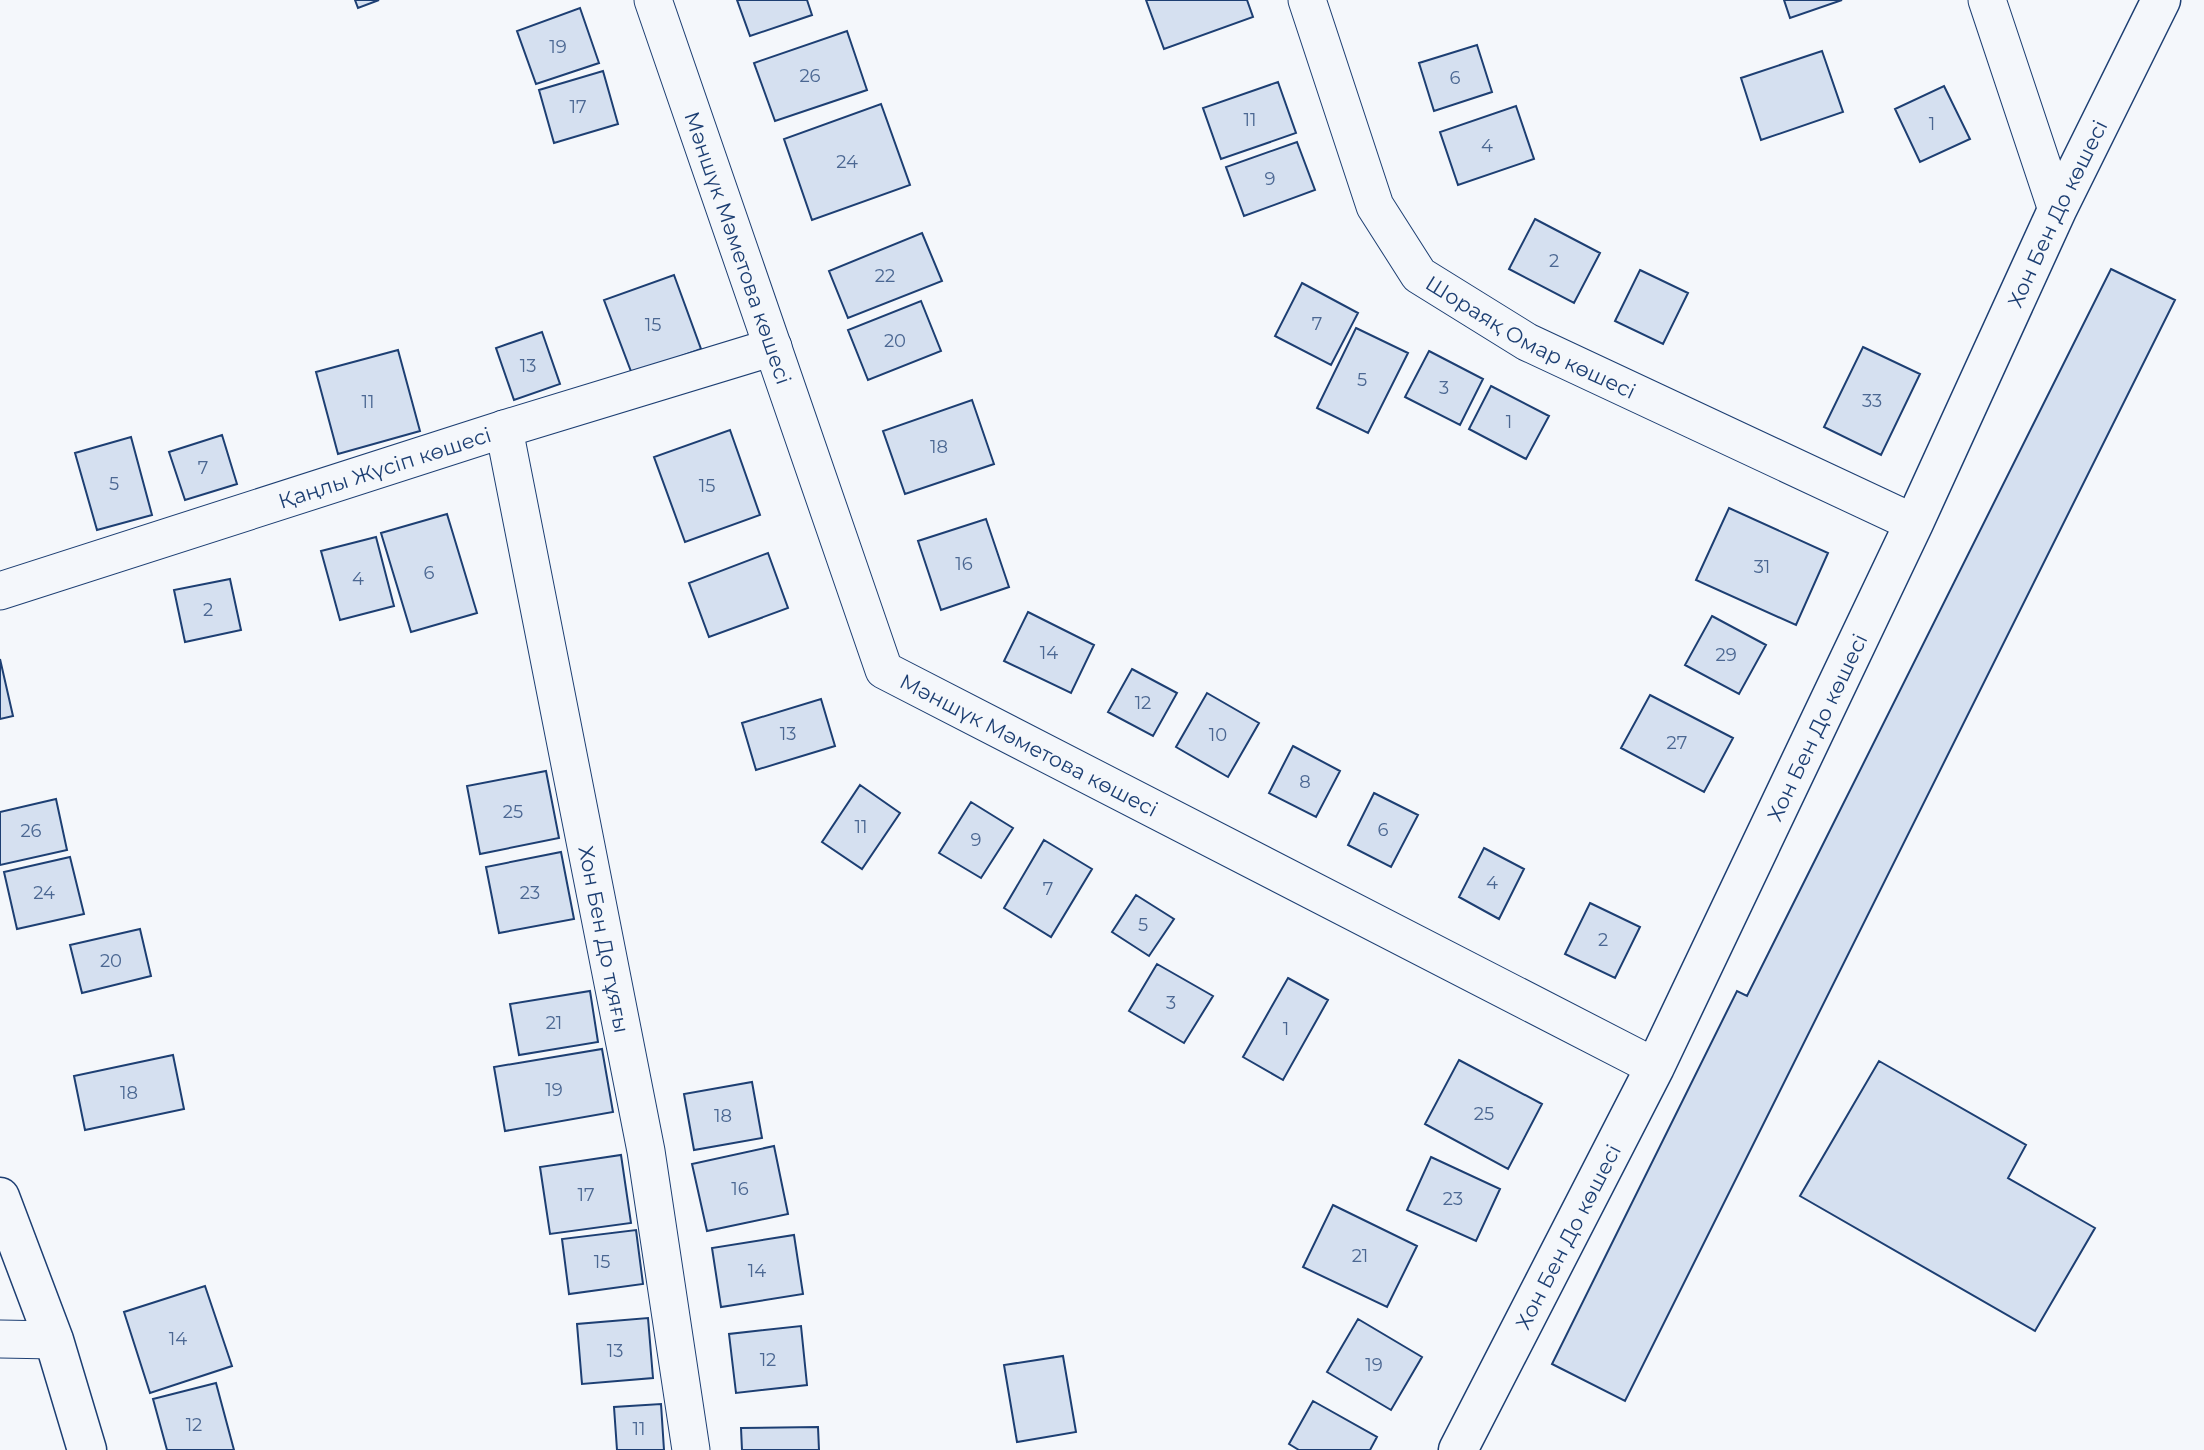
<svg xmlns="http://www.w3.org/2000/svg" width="2204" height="1450" viewBox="0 0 2204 1450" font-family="Montserrat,sans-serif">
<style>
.building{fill:#d5e0f0;stroke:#1d3f73;stroke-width:2}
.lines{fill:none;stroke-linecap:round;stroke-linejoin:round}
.street-casing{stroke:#1d3f73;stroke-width:39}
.secondary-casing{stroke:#1d3f73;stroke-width:41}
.street{stroke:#f4f7fb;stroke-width:37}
.secondary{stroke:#f4f7fb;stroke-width:38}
.labels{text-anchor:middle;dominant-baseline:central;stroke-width:5;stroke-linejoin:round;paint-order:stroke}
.number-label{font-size:18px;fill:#4b6792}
.street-label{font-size:21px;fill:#1d3f73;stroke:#f4f7fb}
</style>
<rect width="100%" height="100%" fill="#f4f7fb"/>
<path class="building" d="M355,0H379L358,8Z
M737,0H807L812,15L750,36Z
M1146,0H1247L1253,17L1164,49Z
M1784,0H1842L1790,18Z
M580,8L599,63L536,84L517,31Z
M847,31L867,90L775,121L754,63Z
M1477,45L1492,92L1434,111L1419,63Z
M1822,51L1843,112L1761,140L1741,78Z
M603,71L618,124L554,143L539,90Z
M1278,82L1296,133L1221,159L1203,108Z
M1944,86L1970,139L1920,162L1895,109Z
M881,104L910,185L812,220L784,139Z
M1516,106L1534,159L1458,185L1440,132Z
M1297,142L1315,190L1244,216L1226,167Z
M1535,219L1600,253L1574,303L1509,269Z
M922,233L942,281L848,318L829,271Z
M2111,269L2175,300L1625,1401L1552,1364L1737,991L1747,996Z
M1640,270L1688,293L1663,344L1615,321Z
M674,275L701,349L632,374L604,300Z
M1302,283L1358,313L1331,365L1275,336Z
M921,301L941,351L868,380L848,330Z
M1356,328L1408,353L1368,433L1317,408Z
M542,332L560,384L514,400L496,348Z
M1863,347L1920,374L1881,455L1824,427Z
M398,350L420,431L338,454L316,372Z
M1429,351L1483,379L1460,425L1405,397Z
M1491,386L1549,416L1526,459L1469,429Z
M972,400L994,464L905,494L883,431Z
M730,430L760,515L685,542L654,457Z
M222,435L237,484L185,500L169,452Z
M131,437L152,515L97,530L75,453Z
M1729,508L1828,553L1796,625L1696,580Z
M447,514L477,613L411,632L381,533Z
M986,519L1009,587L941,610L918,541Z
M376,537L394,606L340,620L321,551Z
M768,553L788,608L709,637L689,583Z
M230,579L241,630L185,642L174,590Z
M1028,612L1094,645L1071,693L1004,661Z
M1712,616L1766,645L1739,694L1685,665Z
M0,659L13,716L0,719Z
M1132,669L1177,693L1153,736L1108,712Z
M1207,693L1259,723L1228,777L1176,747Z
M1650,695L1733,738L1704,792L1621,748Z
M821,699L835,746L756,770L742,723Z
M1293,746L1340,771L1316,817L1269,793Z
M546,771L559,838L480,854L467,786Z
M860,785L900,813L862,869L822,842Z
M1374,793L1418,815L1391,867L1348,845Z
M56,799L67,850L0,865V812Z
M971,802L1013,828L981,878L939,853Z
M1044,840L1092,869L1051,937L1004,908Z
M1484,848L1524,869L1499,919L1459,897Z
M561,852L574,919L499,933L486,867Z
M70,857L84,914L17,929L4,872Z
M1136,895L1174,919L1149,956L1112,932Z
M1590,903L1640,927L1615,978L1565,954Z
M140,929L151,976L82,993L70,945Z
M1157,964L1213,996L1184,1043L1129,1011Z
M1288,978L1328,1000L1283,1080L1243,1057Z
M590,991L598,1042L519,1055L510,1004Z
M602,1049L613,1112L505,1131L494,1067Z
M173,1055L184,1109L85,1130L74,1076Z
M1459,1060L1542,1104L1508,1169L1425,1124Z
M1879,1061L2026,1145L2008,1178L2095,1228L2035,1331L1800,1196Z
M752,1082L762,1138L694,1150L684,1094Z
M774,1146L788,1214L707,1231L692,1164Z
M621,1155L631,1223L550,1234L540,1167Z
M1431,1157L1500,1189L1476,1241L1407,1210Z
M1333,1205L1417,1246L1387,1307L1303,1267Z
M636,1230L643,1284L569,1294L562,1239Z
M794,1235L803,1294L721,1307L712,1248Z
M205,1286L232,1366L150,1393L124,1312Z
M648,1318L653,1378L582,1384L577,1324Z
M1358,1319L1422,1357L1391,1410L1327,1372Z
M801,1326L807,1385L736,1393L729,1334Z
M1063,1356L1076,1432L1017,1442L1004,1365Z
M216,1383L234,1450H167L153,1399Z
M1313,1401L1377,1437L1370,1450H1299L1289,1444Z
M661,1404L664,1450H617L614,1407Z
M818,1427L819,1450H742L741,1428Z"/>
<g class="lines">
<defs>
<g id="street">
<path id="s1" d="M653,0L884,670L1655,1067"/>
<path id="s2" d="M1307,0L1375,206L1419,275L1527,342L1914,523"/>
<path d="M1987,0L2057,210"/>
<path id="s3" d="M504,429L646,1151L691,1450"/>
<path id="s4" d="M0,591L504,429L773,347"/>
<path d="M0,1339L54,1340"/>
</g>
<g id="secondary">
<path d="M0,1197L54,1340L87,1450"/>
<path id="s5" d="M1458,1450L1655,1067L1914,523L2057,210L2161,0"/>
</g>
</defs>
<use href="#street" class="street-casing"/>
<use href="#secondary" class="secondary-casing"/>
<use href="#street" class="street"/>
<use href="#secondary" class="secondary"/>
</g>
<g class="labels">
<g class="number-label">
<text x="558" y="47">19</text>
<text x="810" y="76">26</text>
<text x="1455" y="78">6</text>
<text x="578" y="107">17</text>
<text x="1250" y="120">11</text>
<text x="1932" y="124">1</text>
<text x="1487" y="146">4</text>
<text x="847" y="162">24</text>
<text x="1270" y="179">9</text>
<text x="1554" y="261">2</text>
<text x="885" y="276">22</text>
<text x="1317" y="324">7</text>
<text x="653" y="325">15</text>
<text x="895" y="341">20</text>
<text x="528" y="366">13</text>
<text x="1362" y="380">5</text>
<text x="1444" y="388">3</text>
<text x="1872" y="401">33</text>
<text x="368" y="402">11</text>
<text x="1509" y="422">1</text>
<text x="939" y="447">18</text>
<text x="203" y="468">7</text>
<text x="114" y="484">5</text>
<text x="707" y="486">15</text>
<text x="964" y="564">16</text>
<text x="1762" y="567">31</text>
<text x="429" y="573">6</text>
<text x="358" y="579">4</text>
<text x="208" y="610">2</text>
<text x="1049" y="653">14</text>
<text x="1726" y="655">29</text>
<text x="1143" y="703">12</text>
<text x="788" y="734">13</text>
<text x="1218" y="735">10</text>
<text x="1677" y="743">27</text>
<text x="1305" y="782">8</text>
<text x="513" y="812">25</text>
<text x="861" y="827">11</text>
<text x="1383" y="830">6</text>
<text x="31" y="831">26</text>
<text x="976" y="840">9</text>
<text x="1492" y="883">4</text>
<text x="1048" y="889">7</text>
<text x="44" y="893">24</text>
<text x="530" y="893">23</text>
<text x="1143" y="925">5</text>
<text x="1603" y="940">2</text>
<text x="111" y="961">20</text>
<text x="1171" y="1003">3</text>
<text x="554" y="1023">21</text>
<text x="1286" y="1029">1</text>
<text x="554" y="1090">19</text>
<text x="129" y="1093">18</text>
<text x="1484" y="1114">25</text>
<text x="723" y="1116">18</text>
<text x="740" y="1189">16</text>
<text x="586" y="1195">17</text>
<text x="1453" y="1199">23</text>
<text x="1360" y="1256">21</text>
<text x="602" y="1262">15</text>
<text x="757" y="1271">14</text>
<text x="178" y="1339">14</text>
<text x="615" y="1351">13</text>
<text x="768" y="1360">12</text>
<text x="1374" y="1365">19</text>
<text x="194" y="1425">12</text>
<text x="639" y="1429">11</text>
</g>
<g class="street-label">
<text stroke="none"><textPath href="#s5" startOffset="1374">Хон Бен До көшесі</textPath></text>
<text stroke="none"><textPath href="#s1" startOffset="262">Мәншүк Мәметова көшесі</textPath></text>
<text stroke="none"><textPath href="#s2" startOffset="427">Шораяқ Омар көшесі</textPath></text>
<text stroke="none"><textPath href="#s4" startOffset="404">Қаңлы Жүсіп көшесі</textPath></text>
<text stroke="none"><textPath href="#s5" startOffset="807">Хон Бен До көшесі</textPath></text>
<text stroke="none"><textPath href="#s1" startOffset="872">Мәншүк Мәметова көшесі</textPath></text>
<text stroke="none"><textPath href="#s3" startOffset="520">Хон Бен До тұяғы</textPath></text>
<text stroke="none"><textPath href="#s5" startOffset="240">Хон Бен До көшесі</textPath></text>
</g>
</g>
</svg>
